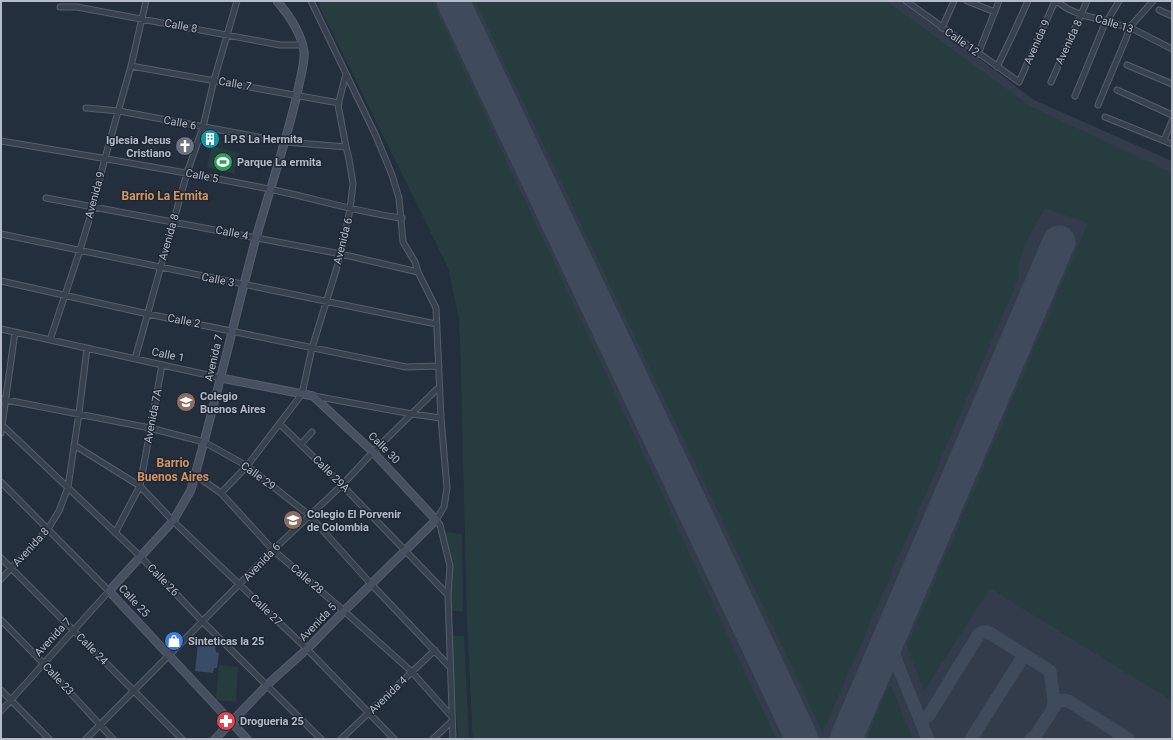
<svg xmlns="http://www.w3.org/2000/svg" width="1173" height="740" viewBox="0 0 1173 740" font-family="Roboto,sans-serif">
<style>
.airport{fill:#323c4b}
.green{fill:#263c3f}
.water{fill:#394c67}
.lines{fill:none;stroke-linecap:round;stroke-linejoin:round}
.taxiway{stroke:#3f4a5a;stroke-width:13}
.runway{stroke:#3f4a5a;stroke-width:33}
.street-casing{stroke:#565f6c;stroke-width:7}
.secondary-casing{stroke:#565f6c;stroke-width:9}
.street{stroke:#38414e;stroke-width:5}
.secondary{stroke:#465061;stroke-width:7}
.labels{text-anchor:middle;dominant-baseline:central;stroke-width:3;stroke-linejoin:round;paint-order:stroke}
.street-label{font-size:11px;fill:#b4bcc9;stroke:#1d2633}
.poi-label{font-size:11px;font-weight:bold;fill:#b4bcc9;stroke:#1d2633;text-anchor:start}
.neighbourhood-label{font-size:12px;font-weight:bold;fill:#d59563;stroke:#1d2633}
</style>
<rect width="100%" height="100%" fill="#242f3e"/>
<path class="airport" d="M317,1H901L944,32L1034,100L1172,161V739H473L467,617L461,361L459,318L448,267Z"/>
<path class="green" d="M317,1H432L776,739H473L467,617L461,361L459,318L448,266Z
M475,1H886L1030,106L1170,172L1172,177V701L990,588L924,691L907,646L1088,223L1045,208L1029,236L1024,247L1018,265L1019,277L823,732Z
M212,146L239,153L234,174L207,167Z
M444,532L462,534L463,611H451L450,565Z
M451,635L464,636L469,739H458Z
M219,665L238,667L236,702L216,700Z
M891,686L913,739H867L888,688Z"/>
<path class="water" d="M198,644L215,646L216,652L219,653L217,668H214L213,673L195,671Z"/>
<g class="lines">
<path class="taxiway" d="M889,638L898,666L928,739
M878,664C886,659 892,660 898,666
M918,714C921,718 925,719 929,715L979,634L983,632H988L1050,671L1054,701L1053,708
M971,739L1021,660L1024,657H1028
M1031,739L1036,735L1058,701L1064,700L1070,702L1128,739"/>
<path class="runway" d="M453,1L802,739
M846,739L1059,242"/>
<defs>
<path id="street" d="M311,1L376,136L392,175L399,198L403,242L415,262L418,272L436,308L441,418L447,488L444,507L436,520L440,525L450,566L448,595L453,739
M906,1L1019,82L1055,1
M967,1L995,12
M1056,1L1068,9L1082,15L1107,21L1135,30L1172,49
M60,7H77L280,45H302
M1159,10L1172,16
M942,28L954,1
M978,54L999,1
M1127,65L1172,84
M131,66L339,103
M997,67L1013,34L1028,1
M1051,82L1087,1
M1117,90L1172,115
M1075,96L1103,28L1119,1
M1098,105L1127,36L1129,28L1153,1
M86,108L119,111L285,142L346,147
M1105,117L1172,144
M1164,140L1172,121
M1,141C91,156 180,171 269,189C313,198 356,212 402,218
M46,198L341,254L418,272
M1,234L436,324
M1,281L148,314L406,367L439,366
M1,329L221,378
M50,340L80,250L93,207L105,158L131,66L146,1
M135,359L187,173L203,127L214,80L237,1
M314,396L412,414L441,418
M1,399L150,428L204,442L247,466L309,515L371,584L450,667
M280,424L342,485L448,595
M2,425L141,557L203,622L321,739
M1,433L15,332
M301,444L312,432
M74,445L140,486L173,521L307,649L394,739
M195,475L221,493L273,550L344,611L412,672L452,717
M1,482L109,591L1,711
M221,493L247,466L302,394L312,348L341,254L350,209L353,184L349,159L346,147L338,105L346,74
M115,533L140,486L162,365
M1,558L182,739
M1,579L48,529L59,511L68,487L79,413L87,348
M1,620L43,663L113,739
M1,690L49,739
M86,739L273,550L342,485L373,452L439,387
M341,739L435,650
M433,739L452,721"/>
<path id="secondary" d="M215,739L267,685L307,649L344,611L436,520L373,452L313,396L221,378
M247,739L109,591L173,521L191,490L195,475C217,396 235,317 256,238C270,188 287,140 298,90C300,78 305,64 304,51C301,33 289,15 277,1"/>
</defs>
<use href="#street" class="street-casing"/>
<use href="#secondary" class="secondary-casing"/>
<use href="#street" class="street"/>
<use href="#secondary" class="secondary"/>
</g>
<defs>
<symbol id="building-disc" viewBox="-11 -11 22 22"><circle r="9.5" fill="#0f9aa8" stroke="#1d2633"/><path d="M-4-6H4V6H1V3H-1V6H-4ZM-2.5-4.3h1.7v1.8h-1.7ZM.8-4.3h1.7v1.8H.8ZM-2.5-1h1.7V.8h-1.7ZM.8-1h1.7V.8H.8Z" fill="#fff"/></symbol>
<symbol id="church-disc" viewBox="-11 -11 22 22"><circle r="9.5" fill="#6b7280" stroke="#1d2633"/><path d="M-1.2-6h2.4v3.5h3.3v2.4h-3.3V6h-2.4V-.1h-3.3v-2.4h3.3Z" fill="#fff"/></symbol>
<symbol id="stadium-disc" viewBox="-11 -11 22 22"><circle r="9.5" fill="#2e9e5b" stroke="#1d2633"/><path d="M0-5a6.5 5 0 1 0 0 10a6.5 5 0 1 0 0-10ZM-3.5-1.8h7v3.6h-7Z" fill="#fff"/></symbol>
<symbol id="school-disc" viewBox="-11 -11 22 22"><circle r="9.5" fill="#8d6e63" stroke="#1d2633"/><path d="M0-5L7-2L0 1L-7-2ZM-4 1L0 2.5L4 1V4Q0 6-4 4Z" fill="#fff"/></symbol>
<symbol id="shop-disc" viewBox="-11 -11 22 22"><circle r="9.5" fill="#3f7fe0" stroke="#1d2633"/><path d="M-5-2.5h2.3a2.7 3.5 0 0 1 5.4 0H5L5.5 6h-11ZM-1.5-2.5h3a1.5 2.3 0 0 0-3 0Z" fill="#fff"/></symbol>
<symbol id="pharmacy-disc" viewBox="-11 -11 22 22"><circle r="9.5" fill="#e0444e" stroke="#1d2633"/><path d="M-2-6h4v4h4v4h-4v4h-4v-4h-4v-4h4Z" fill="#fff"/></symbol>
</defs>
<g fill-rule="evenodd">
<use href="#building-disc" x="199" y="128" width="22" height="22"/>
<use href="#church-disc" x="174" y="135" width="22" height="22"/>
<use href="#stadium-disc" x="212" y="151" width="22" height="22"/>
<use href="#school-disc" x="175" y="391" width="22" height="22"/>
<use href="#school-disc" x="282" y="509" width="22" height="22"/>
<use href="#shop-disc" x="163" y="630" width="22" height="22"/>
<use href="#pharmacy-disc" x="215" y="710" width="22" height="22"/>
</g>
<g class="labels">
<g class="street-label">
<text transform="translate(1114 24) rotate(17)">Calle 13</text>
<text transform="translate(181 26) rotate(11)">Calle 8</text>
<text transform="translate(962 42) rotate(35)">Calle 12</text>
<text transform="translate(1037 42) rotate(-66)">Avenida 9</text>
<text transform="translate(1069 42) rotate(-65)">Avenida 8</text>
<text transform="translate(235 84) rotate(10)">Calle 7</text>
<text transform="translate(180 123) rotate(11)">Calle 6</text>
<text transform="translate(202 176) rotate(11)">Calle 5</text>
<text transform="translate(95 195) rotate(-75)">Avenida 9</text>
<text transform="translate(232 233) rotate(11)">Calle 4</text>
<text transform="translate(169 237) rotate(-74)">Avenida 8</text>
<text transform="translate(343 241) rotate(-76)">Avenida 6</text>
<text transform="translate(218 280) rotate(11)">Calle 3</text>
<text transform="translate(184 321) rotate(11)">Calle 2</text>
<text transform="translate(168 355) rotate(12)">Calle 1</text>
<text transform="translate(214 358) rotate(-77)">Avenida 7</text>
<text transform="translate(153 416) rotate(-79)">Avenida 7A</text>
<text transform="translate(384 448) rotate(45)">Calle 30</text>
<text transform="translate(331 474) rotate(45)">Calle 29A</text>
<text transform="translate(258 476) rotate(36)">Calle 29</text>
<text transform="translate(31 547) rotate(-48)">Avenida 8</text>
<text transform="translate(262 562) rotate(-46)">Avenida 6</text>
<text transform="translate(307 579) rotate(40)">Calle 28</text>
<text transform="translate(163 580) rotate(46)">Calle 26</text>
<text transform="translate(134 601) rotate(47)">Calle 25</text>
<text transform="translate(266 610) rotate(44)">Calle 27</text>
<text transform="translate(318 622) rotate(-46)">Avenida 5</text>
<text transform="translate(53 637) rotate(-47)">Avenida 7</text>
<text transform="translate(92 649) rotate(45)">Calle 24</text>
<text transform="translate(58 679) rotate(47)">Calle 23</text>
<text transform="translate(388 695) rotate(-44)">Avenida 4</text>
</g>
<g class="poi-label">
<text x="224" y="139">I.P.S La Hermita</text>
<text x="171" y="140" text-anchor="end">Iglesia Jesus<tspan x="171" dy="13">Cristiano</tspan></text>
<text x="237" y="162">Parque La ermita</text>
<text x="200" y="396">Colegio<tspan x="200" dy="13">Buenos Aires</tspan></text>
<text x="307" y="514">Colegio El Porvenir<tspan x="307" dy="13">de Colombia</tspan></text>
<text x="188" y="641">Sinteticas la 25</text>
<text x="240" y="721">Drogueria 25</text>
</g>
<g class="neighbourhood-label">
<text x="165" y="196">Barrio La Ermita</text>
<text x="173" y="463">Barrio<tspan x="173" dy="14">Buenos Aires</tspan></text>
</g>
</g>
<rect width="1173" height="740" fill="none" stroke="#b4bcc9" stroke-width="4"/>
</svg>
